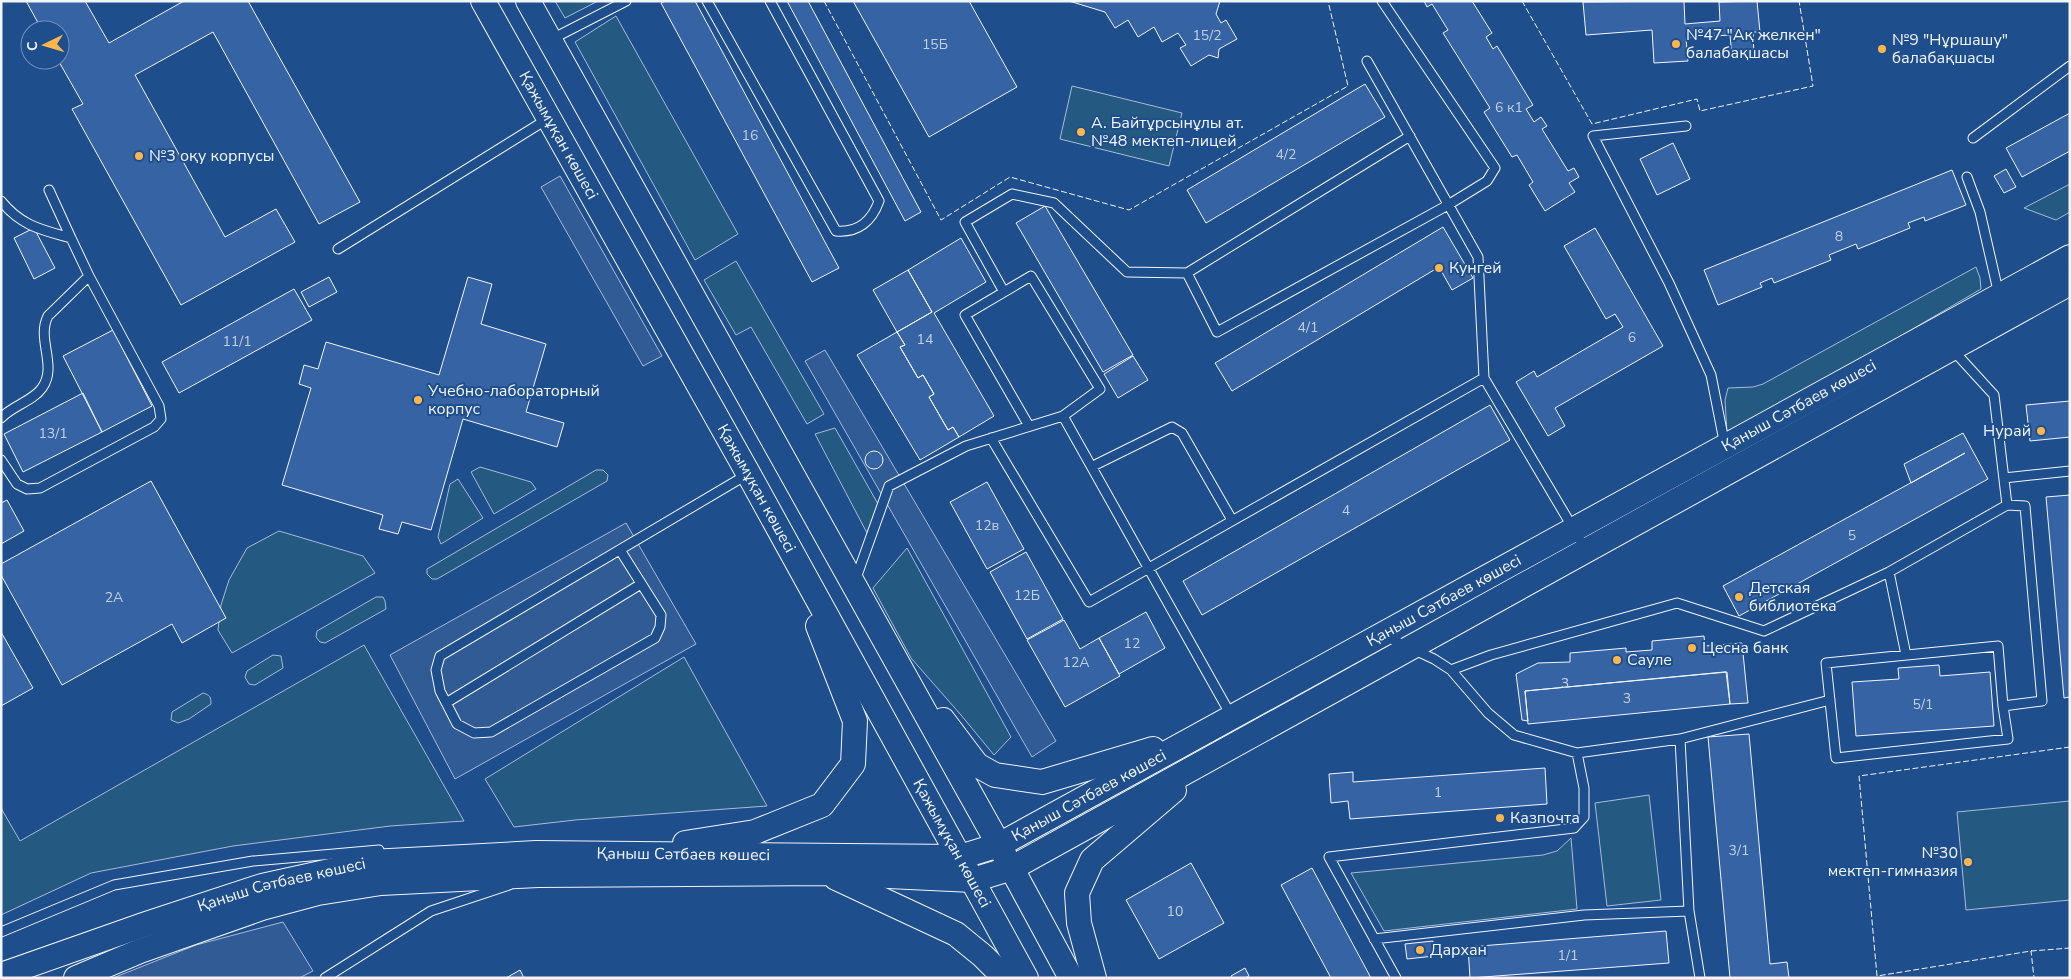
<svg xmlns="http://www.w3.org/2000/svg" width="2071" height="979" viewBox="0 0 2071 979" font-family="'Nunito Sans',sans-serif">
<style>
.green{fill:#245a82;stroke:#a8bbd7}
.parking{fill:#305b95;stroke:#a8bbd7}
.building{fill:#3563a3;stroke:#f2f6ff}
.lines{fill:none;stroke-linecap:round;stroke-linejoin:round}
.service-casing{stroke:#f2f6ff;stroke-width:11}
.secondary-casing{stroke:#f2f6ff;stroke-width:26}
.service{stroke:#1f4e8c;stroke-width:9}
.secondary{stroke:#1f4e8c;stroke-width:24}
.fence{stroke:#f2f6ff;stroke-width:1;stroke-dasharray:6 2.5;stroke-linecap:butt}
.poi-dot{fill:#ffb74d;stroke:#1f4e8c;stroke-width:2}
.labels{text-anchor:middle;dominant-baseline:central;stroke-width:4;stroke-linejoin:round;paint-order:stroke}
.number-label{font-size:14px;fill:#c3d1e8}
.poi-label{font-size:16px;fill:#f2f6ff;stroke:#1f4e8c;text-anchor:start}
.street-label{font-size:16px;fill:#f2f6ff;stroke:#1f4e8c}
</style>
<rect width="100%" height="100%" fill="#1f4e8c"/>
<path class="green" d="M555,1H598L565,18Z
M616,16L738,234L695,260L575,42Z
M1072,86L1182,113L1169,166L1060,139Z
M2070,184V212L2056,220L2024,208Z
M736,261L824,414L807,424L751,327L736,335L704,280Z
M1976,267L1980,278L1981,289L1730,436L1727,433L1725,400L1728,388L1753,387L1763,384Z
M835,428L878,504L867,533L815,434Z
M480,467L531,482L536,489L494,514L471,472Z
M596,470H603L608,475L607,481L437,579H432L427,574V569Z
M458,479L483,518L441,544L438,537L450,484Z
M279,531L363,556L375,573L232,653L218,630L221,605L229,580L247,548Z
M907,548L1011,737L994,755L961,715L911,658L873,588Z
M376,597H383L385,601L386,609L325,643L320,642L316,637L317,631Z
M364,645L464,821L390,826L233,846L91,873L1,915V808L20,841Z
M273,655L281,656L283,668L255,685L249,684L245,677L247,671Z
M684,657L767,806L575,820L514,827L485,779Z
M203,693C210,695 211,697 211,704L189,719L178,723L171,720L172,712Z
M1649,795L1661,900L1607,906L1595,803Z
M2070,801V900L1966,910L1957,812Z
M1571,838L1577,909L1384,931L1351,873L1543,855L1557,851Z"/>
<path class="parking" d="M560,176L662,356L643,366L541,187Z
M825,350L1056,741L1032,757L805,361Z
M626,523L696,644L455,779L390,655Z
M283,922L313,971L299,978H113L196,945Z"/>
<path class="building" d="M26,1H85L109,43L184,1H248L360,202L319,224L213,32L135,75L225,237L276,209L295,242L181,305L72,109L83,104L58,60H60V30H42Z
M665,1H695L839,268L812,282L661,3Z
M787,1H808L921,212L905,221Z
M853,1H969L1017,87L929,137Z
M1069,1H1220L1216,14L1221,23L1226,20L1237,39L1219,49L1218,58L1209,55L1191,66L1180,48L1186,45L1178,33L1162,42L1154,27L1138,37L1128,20L1115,28L1105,12Z
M1424,1H1472L1492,33L1486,37L1493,49L1497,46L1533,105L1526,109L1534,122L1541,117L1547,126L1542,129L1568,171L1574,168L1579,177L1569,183L1575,192L1545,211L1529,185L1533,182L1517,155L1512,157L1484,112L1490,108L1443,33L1448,30L1432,4L1427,7Z
M1684,1L1685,24L1720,21L1719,2L1757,1L1760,32H1753L1754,56L1732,58L1730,35L1686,38L1688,61L1654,63L1652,30L1586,35L1583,2Z
M1365,84L1385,117L1206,223L1187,190Z
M2070,113V151L2022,177L2006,148Z
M1673,143L1690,179L1657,195L1640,159Z
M2006,169L2016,187L2004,193L1994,176Z
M1952,170L1966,205L1925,221L1924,217L1908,223L1910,228L1858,249L1856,244L1829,255L1831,260L1774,283L1772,278L1760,283L1762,287L1718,305L1704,270Z
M1045,206L1133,355L1103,372L1016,223Z
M1443,227L1473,278L1452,290L1439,267L1232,391L1215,363Z
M34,228L55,268L34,279L14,238Z
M1595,228L1663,346L1555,408L1565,426L1548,436L1516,382L1534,371L1537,377L1623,327L1615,314L1606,319L1564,246Z
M961,238L986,282L934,313L994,416L959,437L953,427L948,430L929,397L934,394L923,375L918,378L900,347L905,345L897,332L932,312L908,270Z
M908,270L932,312L897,332L873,290Z
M329,277L337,292L309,307L301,292Z
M468,277L492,284L481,324L546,344L526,412L564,423L557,447L463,419L431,530L402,522L398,534L379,529L383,515L282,485L311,388L299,384L304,365L318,369L326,342L439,375Z
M294,289L312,320L179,393L162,362Z
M113,330L152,406L102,432L63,356Z
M897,332L905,345L900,347L918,378L923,375L934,394L929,397L948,430L953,427L959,437L920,460L857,355Z
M1133,356L1148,380L1118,398L1104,374Z
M83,393L102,432L23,472L4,434Z
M2070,401V437L2030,441L2026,405Z
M1490,405L1510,440L1202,615L1183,581Z
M1963,433L1988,479L1739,616L1723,586L1965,453L1911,483L1904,464Z
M865 460a9 9 0 1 1 18 0a9 9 0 1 1-18 0Z
M151,481L226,618L182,643L172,624L62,685L1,575V564Z
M987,482L1024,549L987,569L950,502Z
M2070,495V697L2064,698L2046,497Z
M7,500L24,531L1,544V503Z
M1026,552L1063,619L1027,639L990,572Z
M1146,612L1165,648L1119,674L1099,638Z
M1064,620L1080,649L1099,638L1120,676L1065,707L1027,640Z
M1,632L33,688L1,706Z
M1704,636L1705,646L1742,643L1748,703L1730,704L1727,672L1525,691L1528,721L1522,720L1516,674L1538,663L1570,662V653L1626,648V652L1652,650V641Z
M1939,665L1940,676L1990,672L1994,726L1856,736L1852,682L1899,679L1898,668Z
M1724,672H1726L1730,704L1528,724L1525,691Z
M1749,734L1770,964L1787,962L1789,978H1730L1708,737Z
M1545,768L1547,804L1350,819L1348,801L1331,803L1329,774L1353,772V782Z
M1191,863L1224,923L1159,959L1126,900Z
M1312,868L1371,978H1331L1281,885Z
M1666,931L1669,963L1470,978L1468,947Z
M1433,941L1434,956L1407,959L1405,944Z
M1245,968L1249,976L1245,978H1232L1231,976Z
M520,970L524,978H506Z"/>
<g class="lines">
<defs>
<path id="service" d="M707,1L836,231C858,233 872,221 879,201L770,1
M1382,1L1495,168L1487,181L1448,205L1217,332L1187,273L1410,136
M550,40L626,1
M1367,61L1478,257L1484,378L1586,550
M1686,126L1593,136L1669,283L1711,375L1725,446
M1973,138L2070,66
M1967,177L1980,212L1999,295
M49,190L71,238
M1,201C21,226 42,230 71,238L89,276L48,316C36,339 58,366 42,388C33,401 12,406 1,418
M338,249L549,118
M1004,292L965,222L1012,194L1054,203L1127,272L1187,273
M1029,426L965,315L1031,276L1100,389L1063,416
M991,438L1089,602L1484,378
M1,460L17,484L27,489L40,488L154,427L161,419L159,406L89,276
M1093,466L1172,427L1182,433L1232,520
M2004,478L2070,471
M620,550L661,615L660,627L655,638L491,732L474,733L457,724L440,691L436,670L440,656L748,474
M1889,572L1906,655
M855,581L889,486L966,446L1063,416L1232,717
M1385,636L1434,659L1451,670L1488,713L1514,735L1577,753L1680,739L1689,911L1700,978
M1451,670L1491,655L1677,603L1764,631L1889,572L2007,505L1994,395L1952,349
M446,703L641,584
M2003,706L2008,739L1836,758L1826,663L1998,646L2003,706L2042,701L2025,506L2007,505
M1680,739L1830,700
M1,932L114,885L253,861L379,850
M1374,939L1584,915L1689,911
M325,978L431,911L509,885
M1396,978L1329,857L1574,828L1584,817V788L1577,753"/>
<g id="secondary">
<path id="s1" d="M483,1L748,473L1026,978"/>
<path d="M528,1L999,845L1071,978"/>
<path d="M943,720L977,765L995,775L1042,782L1153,749"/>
<path d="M685,843L755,832L822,805L853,764L855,721L818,626"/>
<path d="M836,878L956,934L983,956L1005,978"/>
<path id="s2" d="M1,975L146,924L262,886L371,862L536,853L960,857L999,845L2070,257"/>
<path d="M76,978L140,951L262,908L318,893L381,883L538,875L825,873L973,880L1012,868L2070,283"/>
<path d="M1094,978L1079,923L1077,893L1092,860L1174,790"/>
</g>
</defs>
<use href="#service" class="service-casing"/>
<use href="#secondary" class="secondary-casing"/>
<use href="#service" class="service"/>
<use href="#secondary" class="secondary"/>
<path class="fence" d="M824,1L941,220L1010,177L1129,210L1348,86L1328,1
M1522,1L1592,124L1697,99L1700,111L1813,86L1799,1
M2070,747L1859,776L1877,976L2031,951L2070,948
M2032,950L2031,951L2034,978"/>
</g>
<g class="poi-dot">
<circle cx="1676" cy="44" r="5"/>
<circle cx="1882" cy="49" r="5"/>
<circle cx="1081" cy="132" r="5"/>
<circle cx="139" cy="156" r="5"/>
<circle cx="1439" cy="268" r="5"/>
<circle cx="418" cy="400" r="5"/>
<circle cx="2041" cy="431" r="5"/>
<circle cx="1739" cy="597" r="5"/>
<circle cx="1692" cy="648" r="5"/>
<circle cx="1617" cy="660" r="5"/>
<circle cx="1500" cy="818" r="5"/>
<circle cx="1968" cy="862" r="5"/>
<circle cx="1420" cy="950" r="5"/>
</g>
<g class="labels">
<g class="number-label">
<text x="1207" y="35">15/2</text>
<text x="935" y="44">15Б</text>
<text x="1509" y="107">6 к1</text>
<text x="750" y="135">16</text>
<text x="1286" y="154">4/2</text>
<text x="1839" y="236">8</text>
<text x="1308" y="327">4/1</text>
<text x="1632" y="337">6</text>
<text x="925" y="339">14</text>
<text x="237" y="341">11/1</text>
<text x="53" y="433">13/1</text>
<text x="1346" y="510">4</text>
<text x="987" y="525">12в</text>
<text x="1852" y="535">5</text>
<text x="1027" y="595">12Б</text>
<text x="114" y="597">2А</text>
<text x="1132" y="643">12</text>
<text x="1076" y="662">12А</text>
<text x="1565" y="683">3</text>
<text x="1627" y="698">3</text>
<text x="1923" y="704">5/1</text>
<text x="1438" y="792">1</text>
<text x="1739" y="850">3/1</text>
<text x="1175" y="911">10</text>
<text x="1568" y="955">1/1</text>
</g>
<g class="poi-label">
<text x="1686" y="35">№47 "Ақ желкен"<tspan x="1686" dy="18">балабақшасы</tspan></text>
<text x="1892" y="40">№9 "Нұршашу"<tspan x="1892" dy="18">балабақшасы</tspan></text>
<text x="1091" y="123">А. Байтұрсынұлы ат.<tspan x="1091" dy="18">№48 мектеп-лицей</tspan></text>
<text x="149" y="156">№3 оқу корпусы</text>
<text x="1449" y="268">Кунгей</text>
<text x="428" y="391">Учебно-лабораторный<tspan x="428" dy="18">корпус</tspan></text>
<text x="2031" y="431" text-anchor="end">Нурай</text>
<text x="1749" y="588">Детская<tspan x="1749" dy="18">библиотека</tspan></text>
<text x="1702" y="648">Цесна банк</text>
<text x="1627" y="660">Сауле</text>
<text x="1510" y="818">Казпочта</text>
<text x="1958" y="853" text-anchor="end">№30<tspan x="1958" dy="18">мектеп-гимназия</tspan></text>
<text x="1430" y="950">Дархан</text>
</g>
<g class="street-label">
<text stroke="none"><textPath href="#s1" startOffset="154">Қажымұқан көшесі</textPath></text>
<text stroke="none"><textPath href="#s2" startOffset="1930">Қаныш Сәтбаев көшесі</textPath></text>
<text stroke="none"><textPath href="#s1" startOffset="559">Қажымұқан көшесі</textPath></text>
<text stroke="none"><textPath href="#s2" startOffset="1525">Қаныш Сәтбаев көшесі</textPath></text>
<text stroke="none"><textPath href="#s2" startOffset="1120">Қаныш Сәтбаев көшесі</textPath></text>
<text stroke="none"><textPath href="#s1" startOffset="964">Қажымұқан көшесі</textPath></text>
<text stroke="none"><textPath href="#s2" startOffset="700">Қаныш Сәтбаев көшесі</textPath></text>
<text stroke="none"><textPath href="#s2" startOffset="295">Қаныш Сәтбаев көшесі</textPath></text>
</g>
</g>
<rect width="2071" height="979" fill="none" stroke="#f2f6ff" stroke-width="5"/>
<g transform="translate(45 45) rotate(265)"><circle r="24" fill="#1f4e8c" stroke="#7391ba"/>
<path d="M0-4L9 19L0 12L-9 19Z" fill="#ffb74d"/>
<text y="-8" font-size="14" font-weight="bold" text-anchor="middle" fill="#f2f6ff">С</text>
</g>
</svg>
